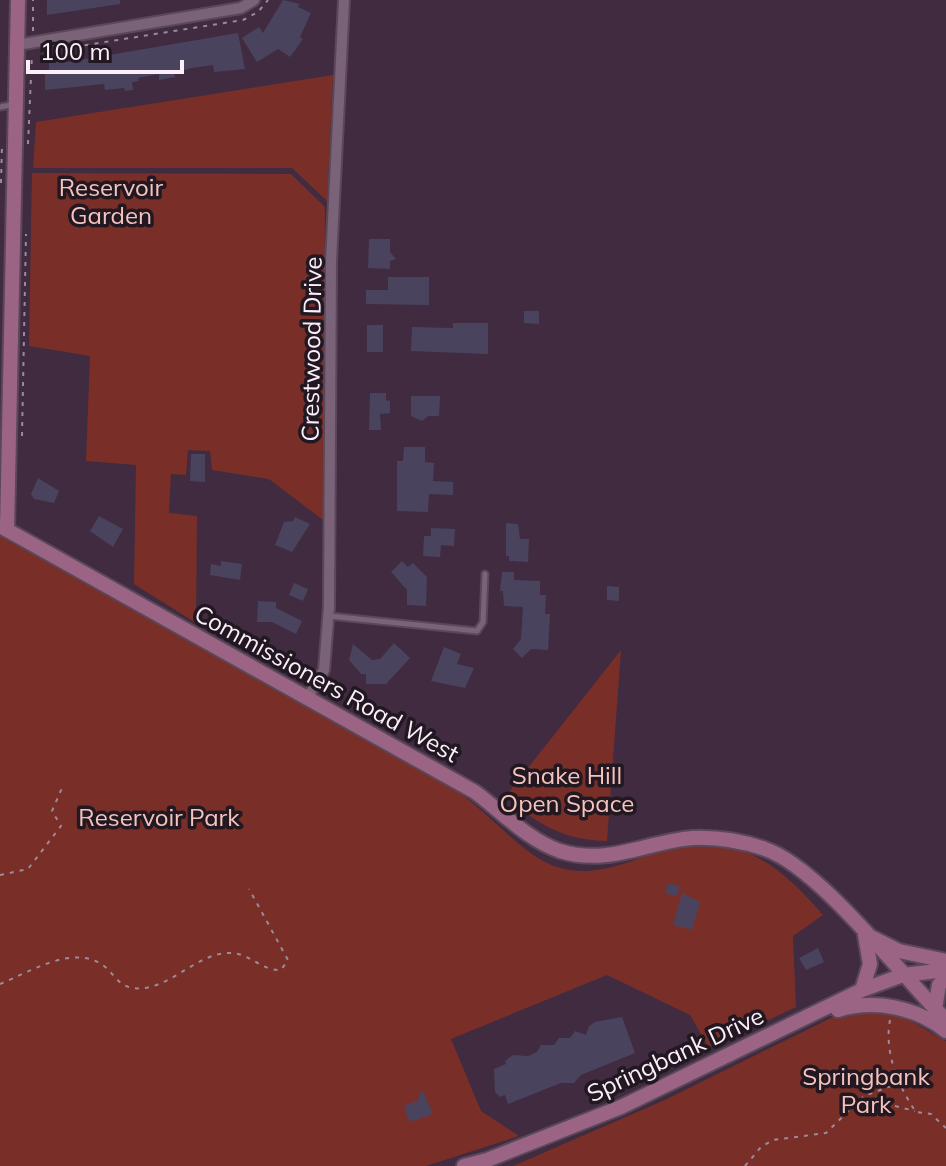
<svg xmlns="http://www.w3.org/2000/svg" width="946" height="1166" viewBox="0 0 946 1166" font-family="Mulish,sans-serif">
<style>
.green{fill:#792f28}
.building{fill:#4a435e}
.lines{fill:none;stroke-linecap:round;stroke-linejoin:round}
.lane-casing{stroke:#5a4859;stroke-width:9}
.street-casing{stroke:#5a4859;stroke-width:14}
.secondary-casing{stroke:#5a4859;stroke-width:18}
.path{stroke:#9c8b9c;stroke-width:2;stroke-dasharray:4 6;stroke-linecap:butt}
.lane{stroke:#7a6279;stroke-width:5}
.street{stroke:#7a6279;stroke-width:10}
.secondary{stroke:#9c6484;stroke-width:14}
.labels{text-anchor:middle;dominant-baseline:central;stroke-width:7;stroke-linejoin:round;paint-order:stroke}
.park-label{font-size:24px;fill:#f5c3bc;stroke:#211821}
.street-label{font-size:24px;fill:#fceefb;stroke:#211821}
</style>
<rect width="100%" height="100%" fill="#402b40"/>
<path class="green" d="M333,75L327,201L292,168H33L36,122Z
M32,173L291,174L325,207L323,520L269,479L212,470L210,451L188,450L186,475L171,474L169,513L197,516L196,623L134,584L136,465L86,461L90,356L29,346Z
M0,536L458,792C488,812 524,856 554,866C584,877 614,868 643,857C724,826 770,853 823,915L793,936L796,1007L709,1048L690,1015L607,975L451,1039L481,1111L519,1136L426,1166H0Z
M621,650L607,841C563,840 538,824 505,797Z
M893,1011L946,1041V1166H513L667,1099L839,1014Z"/>
<path class="building" d="M47,0H120V4L47,15Z
M283,0L300,4L298,7L311,13L300,37L303,39L290,57L278,49L257,62L242,38L259,27L263,33Z
M238,33L245,69L214,72L213,65L192,68L174,73L175,77L159,80V74L138,78L139,81L132,82L133,90L125,91L124,88L105,90L104,84L45,90V70H49V62H68Z
M369,239H390V252L396,259L390,261V269L368,268Z
M388,277H429V305L366,304V290H388Z
M524,311H539V324L524,323Z
M453,323H488V354L411,351L412,327L453,328Z
M367,325H383V352H367Z
M370,393H386V400L390,401V413L380,414L381,430H369Z
M411,396H440L439,416H428L422,421L411,416Z
M404,447H425V462L434,463L433,481L453,482V495L429,494L428,512L397,511V461H403Z
M191,454H205V482L190,481Z
M38,478L59,491L54,503L34,499L31,494Z
M99,516L123,529L113,547L90,531Z
M295,517L310,524L292,552L275,545L284,522L293,521Z
M506,523L518,524L520,539H529L528,562L509,561V556H506Z
M431,528L455,529L454,546L441,545L440,557L423,556L424,536H431Z
M221,561L242,564L240,580L210,575L211,564L221,566Z
M402,561L408,567L413,563L427,577L426,606L407,605V590L391,572Z
M502,572H514V580L540,581V595H546L545,614H550L548,650L531,649L522,658L513,649L521,639L523,607L504,606L503,591H500Z
M294,583L308,589L303,601L289,595Z
M607,586L619,587V601L607,600Z
M258,601L276,602V608L302,621L296,634L272,622H257Z
M394,643L410,658L386,684H366V674H361L349,660L353,644L372,660L380,659Z
M444,647L461,654L457,664L474,668L465,688L431,681Z
M668,883L680,886L677,896L665,893Z
M682,893L700,902L692,930L673,925Z
M818,948L824,962L806,970L799,958Z
M622,1017L635,1053L581,1075L574,1083H561L508,1104L505,1095L500,1097L495,1092L494,1069L506,1064L505,1061L513,1055L528,1056L537,1052L541,1045H554L559,1038H570L575,1031L586,1035L589,1026L595,1022Z
M423,1091L433,1114L409,1122L404,1106L419,1100L418,1095Z"/>
<g class="lines">
<defs>
<path id="lane" d="M0,107L15,104
M329,616L477,631L483,622L485,574"/>
<path id="street" d="M17,45L241,8L254,0
M309,695L324,670L329,607L331,261L344,0"/>
<path id="secondary" d="M0,526L475,792C502,812 528,840 560,851C608,866 646,842 692,838C716,837 742,841 765,849C819,867 902,976 946,1020
M7,530L18,0
M873,938L899,951L946,961
M862,990L870,964L865,935
M935,1009L939,985L946,977
M838,1010C874,999 916,1007 946,1031
M464,1166L487,1160L621,1107L862,990L903,975L946,970"/>
</defs>
<use href="#lane" class="lane-casing"/>
<use href="#street" class="street-casing"/>
<use href="#secondary" class="secondary-casing"/>
<path class="path" d="M33,31V0
M55,50L243,20L258,12L268,0
M28,144L32,54
M1,183L2,145
M22,436L26,234
M0,875L28,869L61,826L52,811L62,788
M0,984C30,972 74,943 104,966C114,974 118,985 132,988C168,993 196,952 230,953C250,953 261,971 281,970L288,960L249,889
M890,1020C884,1052 898,1086 916,1112L931,1114L946,1128
M879,1094L895,1106L915,1111
M745,1166L761,1147L773,1140L826,1133L864,1096L899,1083"/>
<use href="#lane" class="lane"/>
<use href="#street" class="street"/>
<use href="#secondary" class="secondary"/>
</g>
<g class="labels">
<g class="park-label">
<text x="111" y="187">Reservoir<tspan x="111" dy="28">Garden</tspan></text>
<text x="567" y="775">Snake Hill<tspan x="567" dy="28">Open Space</tspan></text>
<text x="159" y="817">Reservoir Park</text>
<text x="866" y="1076">Springbank<tspan x="866" dy="28">Park</tspan></text>
</g>
<g class="street-label">
<text transform="translate(311 349) rotate(-89)">Crestwood Drive</text>
<text transform="translate(327 683) rotate(29)">Commissioners Road West</text>
<text transform="translate(675 1054) rotate(-25)">Springbank Drive</text>
</g>
</g>
<path d="M28 60v12h154v-12" fill="none" stroke="#fceefb" stroke-width="4"/>
<text x="40" y="60" font-size="24" fill="#fceefb" stroke="#211821" stroke-width="6" paint-order="stroke">100 m</text>
</svg>
